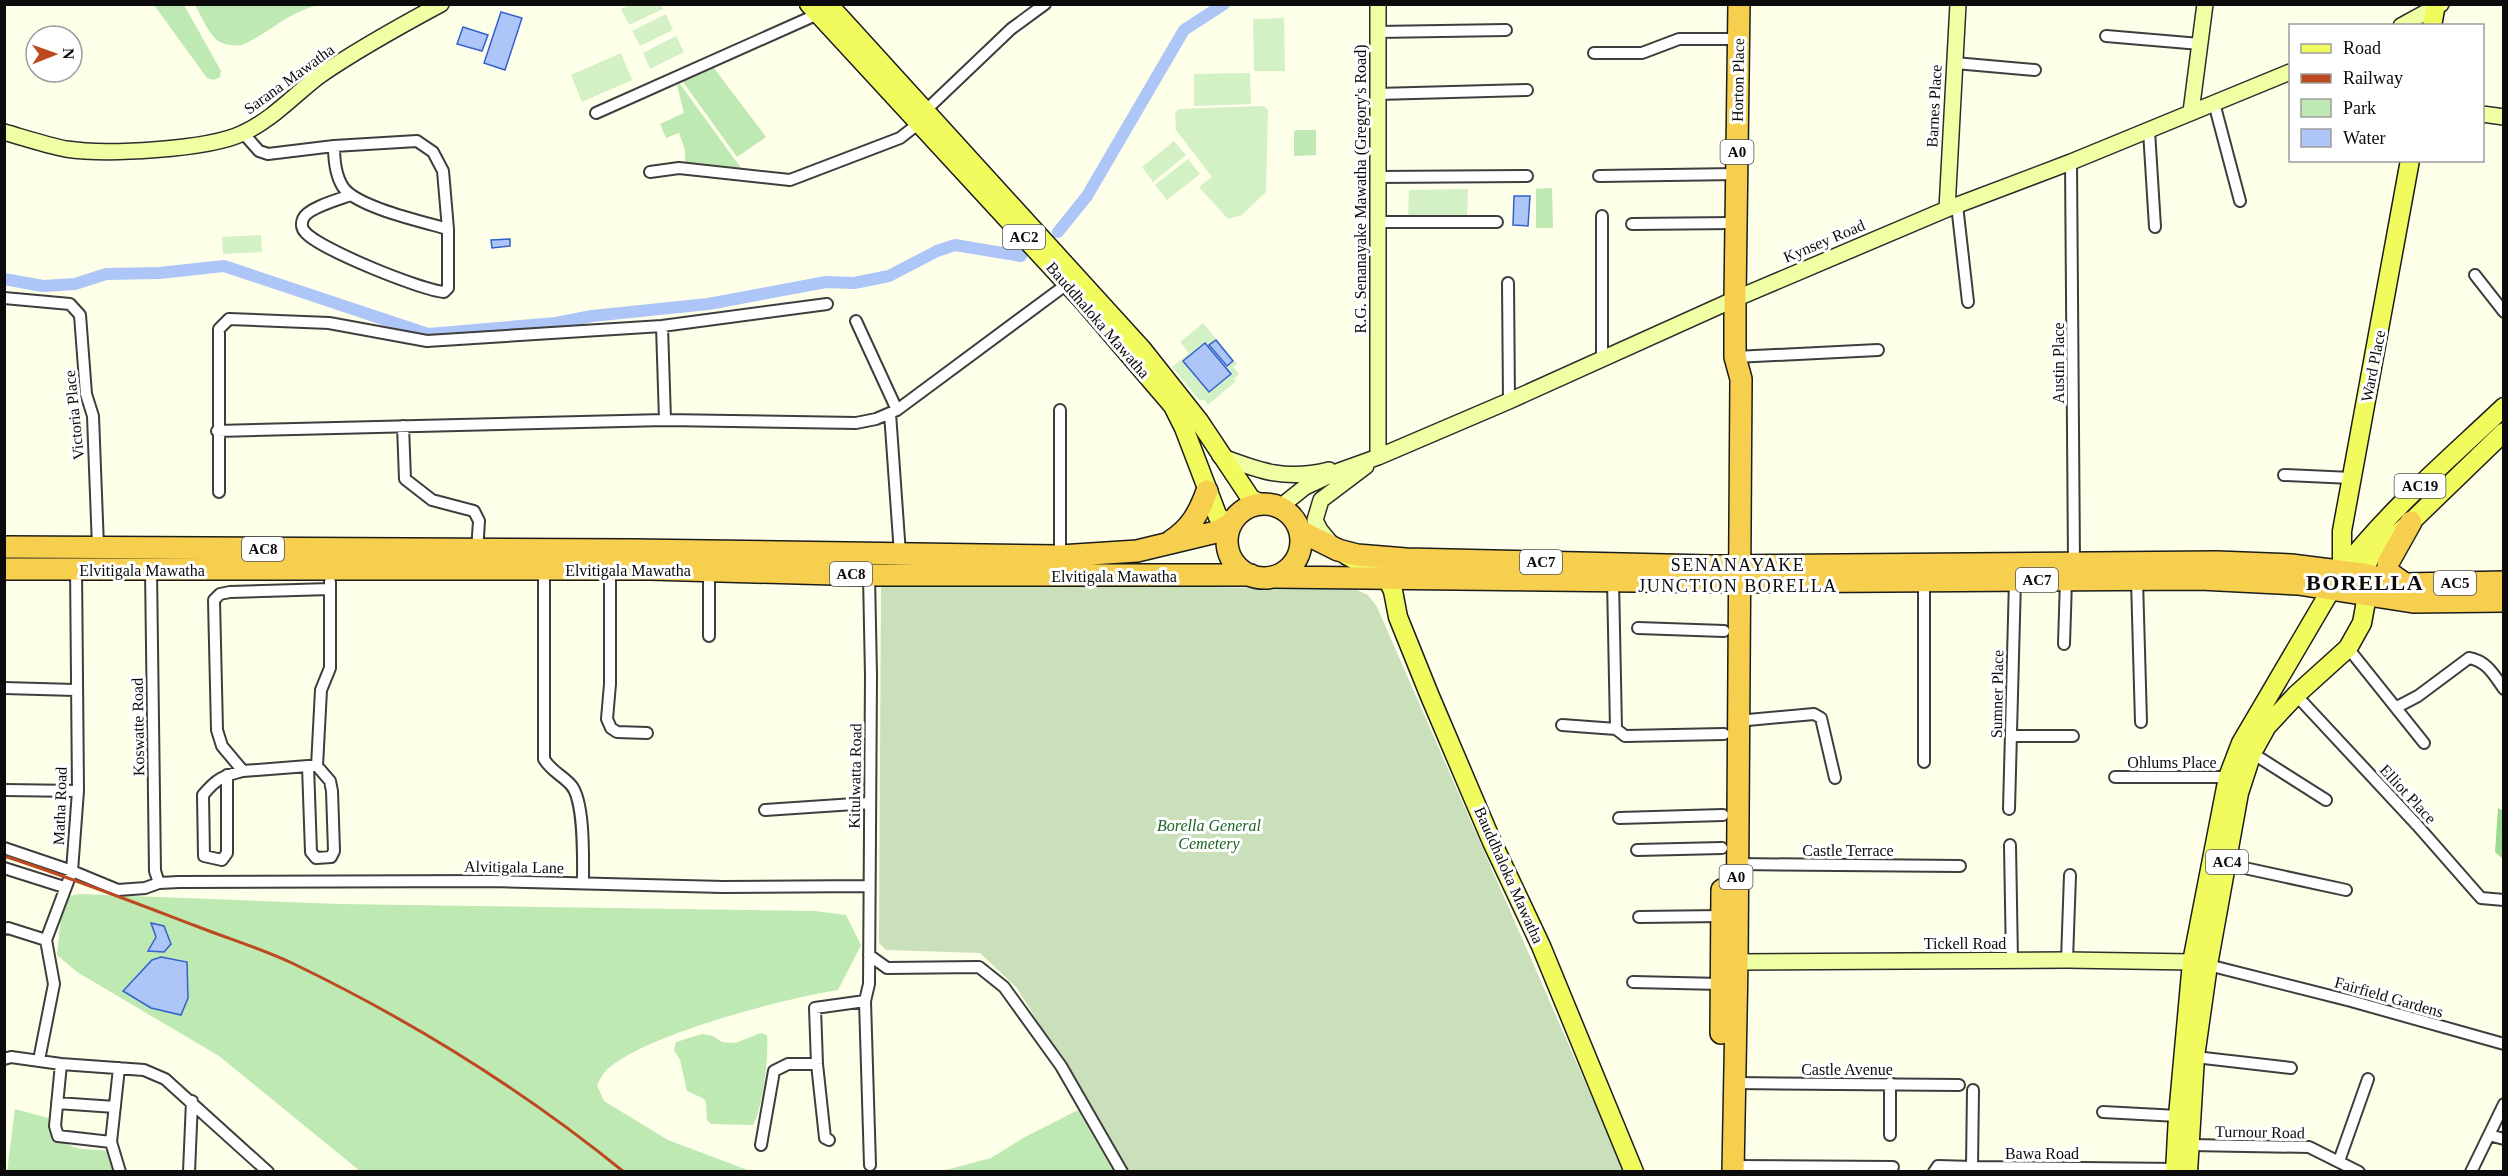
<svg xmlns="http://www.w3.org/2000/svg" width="2508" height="1176" viewBox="0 0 2508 1176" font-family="'Times New Roman',serif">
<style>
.green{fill:#bfe9b3}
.forest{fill:#9dda92}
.cemetery{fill:#c9e0bb}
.pitch{fill:#d4f0c5}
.water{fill:#adc5f7;stroke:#3362cf;stroke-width:1.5}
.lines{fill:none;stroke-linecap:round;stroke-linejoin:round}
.canal{stroke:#adc5f7;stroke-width:12}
.street-casing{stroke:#3e3e3e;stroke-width:14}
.secondary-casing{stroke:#2d2d2d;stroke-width:18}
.primary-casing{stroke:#1c1c1c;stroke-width:21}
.highway-casing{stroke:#1c1c1c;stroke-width:24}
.street{stroke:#fff;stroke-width:10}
.secondary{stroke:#eeffa4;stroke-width:15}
.primary{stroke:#f2fb5d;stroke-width:18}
.highway{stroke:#f7cf4f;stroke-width:21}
.rail{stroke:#bd4921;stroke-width:3}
.labels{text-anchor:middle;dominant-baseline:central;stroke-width:6;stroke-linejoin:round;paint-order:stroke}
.shield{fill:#fff;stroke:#545454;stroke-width:1.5}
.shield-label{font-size:15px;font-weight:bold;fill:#0b0b0b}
.street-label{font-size:16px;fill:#0b0b0b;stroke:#fff}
.park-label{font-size:16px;font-style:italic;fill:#1b6322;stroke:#fff}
.neighbourhood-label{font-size:18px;letter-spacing:1.5px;fill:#0b0b0b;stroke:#fff}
.district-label{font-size:22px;font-weight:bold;letter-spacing:1.5px;fill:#0b0b0b;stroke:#fff}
</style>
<rect width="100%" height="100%" fill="#fdffe9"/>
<path class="green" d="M154,5H184L221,71L220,77L214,80L207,78Z
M195,5H318C289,12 270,32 244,44C237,47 223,45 217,40C208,33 201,15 195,5Z
M714,68L766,137L737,157L683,82Z
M680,84L741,168L685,162V150L679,133L666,138L660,124L684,113L677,85Z
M1296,130H1316V155L1294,156V132Z
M1552,188L1553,228H1536V189Z
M80,894L339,904L815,911L846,915L861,945L838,990C790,997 634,1037 604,1073C601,1076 599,1082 597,1085L604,1101L668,1140L753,1172L360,1171L219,1056L77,972L57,955L63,897Z
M761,1033L767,1035C769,1055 763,1108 753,1125L711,1124L707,1120C705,1093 709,1102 687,1091L680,1060L674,1050L676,1042L702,1034L713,1036L722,1042L735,1043Z
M15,1109L48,1118C65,1153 76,1148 111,1151L118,1172H7Z
M1078,1110L1113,1171H942L991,1158L1023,1138Z"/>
<path class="forest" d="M2498,808L2503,811V859L2495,852Z"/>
<path class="cemetery" d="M881,583L1355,589L1368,595L1377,607L1624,1171H1119L1056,1052L1017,988L980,953L886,950L879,943Z"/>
<path class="pitch" d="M631,5H661L663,9L629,25L621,9Z
M666,14L673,30L640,46L632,31Z
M1284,18L1285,71H1254L1253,19Z
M676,36L684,52L650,69L643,53Z
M621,53L632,80L582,102L571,75Z
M1250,73L1251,104L1194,106V74Z
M1264,106L1268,110L1266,192L1242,215L1228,219L1199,187L1212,177L1176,130L1175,114L1178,109Z
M1174,141L1186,155L1153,182L1142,167Z
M1188,159L1200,174L1167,200L1155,185Z
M1468,189L1467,219L1408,217L1409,190Z
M261,235L262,252L223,254L222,237Z
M1203,323L1237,364L1233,367L1239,374L1234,379L1236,381L1208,405L1204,399L1200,401L1172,367L1189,353L1180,342Z"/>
<path class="water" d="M501,12L522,18L505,70L484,63Z
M463,27L488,35L482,51L457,44Z
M1514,196H1530L1528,226L1513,225Z
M510,239V246L492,248L491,240Z
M1216,340L1233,361L1227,366L1209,345Z
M1205,343L1231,374L1209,392L1183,361Z
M151,923L164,926L171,944L164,952L148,951L156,937Z
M161,957L187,962L188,998L181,1015L151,1008L123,991L152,960Z"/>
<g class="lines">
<path class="canal" d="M1058,232L1087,196L1184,30L1224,4
M4,279L43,286L75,284L106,274L159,273L224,266L428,334L556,323L592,316L708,304L826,282L854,283L889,276L937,251L955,245L1021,256"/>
<defs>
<path id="street" d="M1377,32L1506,30
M2106,36L2200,44
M1594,53H1642L1679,39H1739
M1955,63L2035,70
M1377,94L1527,90
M2214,103L2240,201
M925,111L1011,29L1045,4
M596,113L818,14
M2149,131L2155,227
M243,133L259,151L268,154L334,146L417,141L433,152L443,171L448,229V288L444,292C421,290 319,249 305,232C302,229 301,224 303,219C307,208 340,199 351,195
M334,146C334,160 335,175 343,187C356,207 424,222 448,229
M2071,162L2074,563
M650,172L679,168L790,180L900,138L918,124
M1599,176L1737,174
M1377,177L1527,176
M1957,205L1968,302
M1378,222H1497
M1632,224L1735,223
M2475,275L2504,312
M1508,283L1509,401
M4,298L70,304L80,315L86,394L93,416L98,547
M856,321L897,410
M662,326L665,420
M1735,357L1878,350
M1602,360V216
M1060,410V556
M890,413L900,554
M403,426L405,479L432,500L474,511L479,521L477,551
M217,431L665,420L856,423L876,419L897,410L1067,284
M2284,475L2352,478
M219,492V329L229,319L329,323L427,341L662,326L827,304
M610,569V684L607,719L611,728L617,732L647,733
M151,570L155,871L159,883
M544,570V759C551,771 562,775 571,785C585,801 583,861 583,883
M869,575L871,676L869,984L865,1001L870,1165
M1613,580L1616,729L1625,736L1724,734
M2137,580L2141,722
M1638,628L1724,631
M709,636V570
M2064,644L2066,580
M2348,648L2424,743
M4,688L75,690
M2296,695L2417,825L2481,898L2504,900
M2397,707L2418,696L2469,658C2487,661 2494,675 2504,689
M1737,721L1814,714L1821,718L1835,778
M1562,725L1616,729
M2011,736H2073
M2252,753L2326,800
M1924,762V582
M308,766L311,852L316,858L331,857L334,851L332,791L330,781L317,766H308L243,771L222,746L217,730L214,600L220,594L230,592L330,589
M317,766L321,690L330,668V582
M227,775V853L222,860L204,856L203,795C217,778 223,776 243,771
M2115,777H2228
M4,790L78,791
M2009,809L2015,580
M765,810L869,803
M1619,818L1723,815
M2010,845L2012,961
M4,848L72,871L118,890L145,888L159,883L179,882L492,881L723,887L869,886
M1637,850L1722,848
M1736,864L1960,866
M2226,864L2346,890
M4,868L64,887
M1639,917L1722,916
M4,929L8,928L46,940
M869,955L887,968L979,967L1004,987L1061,1066L1122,1172
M2067,960L2070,875
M2208,965L2351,1001L2504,1044
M1633,982L1721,984
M2195,1057L2291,1068
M4,1059L11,1057L61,1064L144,1070L165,1079L268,1172
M39,1060L54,984L46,940L72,871L78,791L76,566
M61,1064L55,1126L58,1136L111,1142
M119,1068L111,1142L120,1172
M1734,1083L1959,1085
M1890,1083V1135
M1973,1090L1972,1167L2179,1169
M57,1103L115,1107
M2103,1112L2178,1116
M2489,1135L2504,1139
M829,1140L825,1138L817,1064L815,1008L865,1001
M761,1145L774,1071L788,1064H817
M2190,1145L2309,1147L2359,1172
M2339,1161L2368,1079
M1733,1166L1893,1167
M189,1172L192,1101
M1934,1172L1938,1166L1972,1167
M2471,1172L2504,1104"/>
<path id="secondary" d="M2401,26L2441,4
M2191,112L2205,4
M2482,114L2504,117
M4,132C25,138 46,145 66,149C105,155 208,150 243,133C272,120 294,95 319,76C358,49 400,26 441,4
M1947,209L1958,4
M1220,456C1260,471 1285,481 1329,470
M1378,457V4
M1280,507L1305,487L1339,471L1378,457L1509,401L1735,299L1947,209L2071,162L2290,72
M1330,542L1320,530L1315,520L1321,500L1366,466
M1737,962L2067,960L2192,962L2202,964"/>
<path id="primary" d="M809,4L1084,302L1173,406L1184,428L1218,517L1231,524
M828,4L1142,349L1199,421L1251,499L1262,504
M2432,26L2436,4
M1346,555L1387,578L1393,591L1398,617L1429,694L1492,842L1541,946L1634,1172
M2342,571V531L2410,160
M2175,1172L2178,1116L2192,962L2228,777L2241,743L2342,571C2389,510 2448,460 2504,407
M2188,1172L2195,1057L2208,965L2239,793L2252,753L2267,726L2296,695L2348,648L2362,623L2366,601L2363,574L2370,557L2411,522L2504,432"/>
<path id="highway" d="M1227 541a37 37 0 1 1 74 0a37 37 0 1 1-74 0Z
M1300,531L1338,550L1357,555L1406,559L1710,566L2217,562L2291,565L2363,574L2406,584L2504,582
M1171,541C1191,528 1199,513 1207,491
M4,547L633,550L1060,556L1137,551L1216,532L1231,524
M4,569H650L869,575H1251
M1274,577L1725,582L2200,579L2298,584L2413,602L2504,601
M2405,584L2388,572V563L2411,522
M1721,1033L1722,890
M1733,1172L1737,962L1741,379L1735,357V299L1739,4"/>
</defs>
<use href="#street" class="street-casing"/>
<use href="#secondary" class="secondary-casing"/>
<use href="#primary" class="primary-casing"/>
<use href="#highway" class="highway-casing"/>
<use href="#street" class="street"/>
<use href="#secondary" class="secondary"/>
<use href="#primary" class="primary"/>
<use href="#highway" class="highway"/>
<path class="rail" d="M4,856C69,877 133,902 196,926C229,939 263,949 294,964C410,1020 523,1090 624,1172"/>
</g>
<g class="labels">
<g class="shield">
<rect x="1720.5" y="140" width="33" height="24" rx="4.5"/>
<rect x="1003" y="225" width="42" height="24" rx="4.5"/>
<rect x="2394.5" y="474" width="51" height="24" rx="4.5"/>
<rect x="242" y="537" width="42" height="24" rx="4.5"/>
<rect x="1520" y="550" width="42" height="24" rx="4.5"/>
<rect x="830" y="562" width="42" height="24" rx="4.5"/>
<rect x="2016" y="568" width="42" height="24" rx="4.5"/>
<rect x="2434" y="571" width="42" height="24" rx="4.5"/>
<rect x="2206" y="850" width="42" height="24" rx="4.5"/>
<rect x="1719.5" y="865" width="33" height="24" rx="4.5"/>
</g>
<g class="shield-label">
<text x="1737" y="152">A0</text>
<text x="1024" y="237">AC2</text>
<text x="2420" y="486">AC19</text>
<text x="263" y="549">AC8</text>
<text x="1541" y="562">AC7</text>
<text x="851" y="574">AC8</text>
<text x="2037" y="580">AC7</text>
<text x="2455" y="583">AC5</text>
<text x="2227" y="862">AC4</text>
<text x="1736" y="877">A0</text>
</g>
<g class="street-label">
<text transform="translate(289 79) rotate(-36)">Sarana Mawatha</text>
<text transform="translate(1738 80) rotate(-89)">Horton Place</text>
<text transform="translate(1934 106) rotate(-87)">Barnes Place</text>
<text transform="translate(1360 189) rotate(-90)">R.G. Senanayake Mawatha (Gregory's Road)</text>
<text transform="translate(1824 241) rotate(-23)">Kynsey Road</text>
<text transform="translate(1098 320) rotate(49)">Bauddhaloka Mawatha</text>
<text transform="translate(2058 363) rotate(-90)">Austin Place</text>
<text transform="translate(2373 366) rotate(-79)">Ward Place</text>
<text transform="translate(74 415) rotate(-96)">Victoria Place</text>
<text x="142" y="570">Elvitigala Mawatha</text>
<text x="628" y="570">Elvitigala Mawatha</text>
<text x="1114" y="576">Elvitigala Mawatha</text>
<text transform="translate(1997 694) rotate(-89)">Sumner Place</text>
<text transform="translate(138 727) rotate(-91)">Koswatte Road</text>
<text x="2172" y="762">Ohlums Place</text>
<text transform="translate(855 776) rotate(-89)">Kitulwatta Road</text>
<text transform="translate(2408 794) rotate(47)">Elliot Place</text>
<text transform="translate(60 806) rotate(-88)">Matha Road</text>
<text x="1848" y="850">Castle Terrace</text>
<text transform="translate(514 867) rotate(1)">Alvitigala Lane</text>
<text transform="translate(1509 875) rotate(66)">Bauddhaloka Mawatha</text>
<text x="1965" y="943">Tickell Road</text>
<text transform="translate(2389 997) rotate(16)">Fairfield Gardens</text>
<text x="1847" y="1069">Castle Avenue</text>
<text transform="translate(2260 1132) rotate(1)">Turnour Road</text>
<text x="2042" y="1153">Bawa Road</text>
</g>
<g class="park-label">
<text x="1209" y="825">Borella General<tspan x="1209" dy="18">Cemetery</tspan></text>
</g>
<g class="neighbourhood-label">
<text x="1738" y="565">SENANAYAKE<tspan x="1738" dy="21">JUNCTION BORELLA</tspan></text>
</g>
<g class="district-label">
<text x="2365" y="582">BORELLA</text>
</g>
</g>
<rect width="2508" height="1176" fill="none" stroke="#0b0b0b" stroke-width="12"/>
<rect x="2289" y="24" width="195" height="138" fill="#ffffff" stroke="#9d9d9d" stroke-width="1.5"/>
<rect x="2301" y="44" width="30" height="9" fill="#f2fb5d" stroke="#9d9d9d" stroke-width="1.5"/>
<text x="2343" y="54" font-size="18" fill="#0b0b0b">Road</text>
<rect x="2301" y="74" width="30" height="9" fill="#bd4921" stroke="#9d9d9d" stroke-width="1.5"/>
<text x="2343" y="84" font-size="18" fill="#0b0b0b">Railway</text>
<rect x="2301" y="99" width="30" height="18" fill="#bfe9b3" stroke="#9d9d9d" stroke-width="1.5"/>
<text x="2343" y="114" font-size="18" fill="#0b0b0b">Park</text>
<rect x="2301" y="129" width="30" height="18" fill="#adc5f7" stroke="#9d9d9d" stroke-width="1.5"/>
<text x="2343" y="144" font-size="18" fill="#0b0b0b">Water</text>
<g transform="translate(54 54) rotate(89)"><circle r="28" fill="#ffffff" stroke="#9d9d9d" stroke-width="1.5"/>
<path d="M0-4.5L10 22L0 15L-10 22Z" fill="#bd4921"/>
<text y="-9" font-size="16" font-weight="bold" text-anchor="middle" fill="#0b0b0b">N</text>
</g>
</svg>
